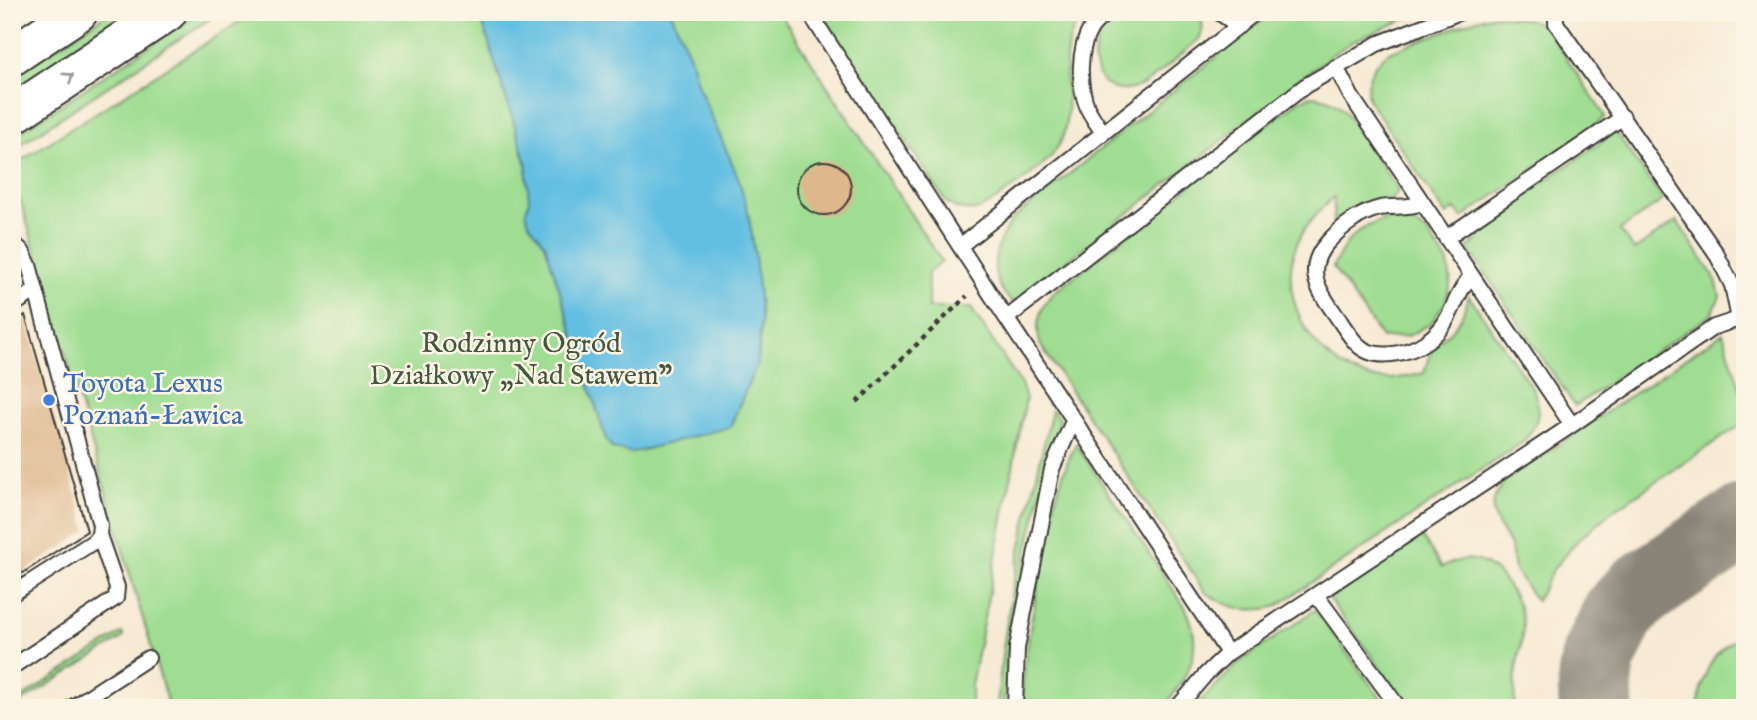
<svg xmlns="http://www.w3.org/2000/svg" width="1757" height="720" viewBox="0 0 1757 720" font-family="'IM FELL English',serif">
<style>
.green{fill:#9fdd92;stroke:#5e7c57;stroke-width:2}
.water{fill:#64bfe2;stroke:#406e7f;stroke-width:2}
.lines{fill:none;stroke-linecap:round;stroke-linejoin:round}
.taxiway{stroke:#8a8378;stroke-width:75}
.building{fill:#deb78d}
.service-casing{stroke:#3d3b38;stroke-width:18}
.secondary-casing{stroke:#3d3b38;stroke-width:42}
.path{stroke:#3d3b38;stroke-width:4.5;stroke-dasharray:5 5;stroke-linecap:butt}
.service{stroke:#fff;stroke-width:14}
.secondary{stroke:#fff;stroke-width:38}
.oneway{stroke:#999}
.shop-dot{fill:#3f7fe0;stroke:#fcf5e5;stroke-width:2.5}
.labels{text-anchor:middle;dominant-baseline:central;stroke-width:5;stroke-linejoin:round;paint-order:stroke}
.park-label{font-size:28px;fill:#43563f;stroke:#fcf5e5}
.shop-label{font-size:28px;fill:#366cbe;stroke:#fcf5e5;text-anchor:start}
</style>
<rect width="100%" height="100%" fill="#fcf5e5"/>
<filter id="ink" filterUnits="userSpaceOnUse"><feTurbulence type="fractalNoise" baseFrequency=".0143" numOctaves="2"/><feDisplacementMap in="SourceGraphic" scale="14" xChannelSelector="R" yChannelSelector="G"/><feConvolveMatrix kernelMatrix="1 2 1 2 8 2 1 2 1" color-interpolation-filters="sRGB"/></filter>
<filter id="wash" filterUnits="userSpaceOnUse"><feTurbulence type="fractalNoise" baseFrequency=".00686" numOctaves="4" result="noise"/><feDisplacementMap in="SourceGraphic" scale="28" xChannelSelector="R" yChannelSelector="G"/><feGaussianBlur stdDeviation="1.57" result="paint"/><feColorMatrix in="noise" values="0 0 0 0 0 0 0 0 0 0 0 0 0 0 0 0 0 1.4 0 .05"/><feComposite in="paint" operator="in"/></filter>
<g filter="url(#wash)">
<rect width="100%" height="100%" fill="#f7ead4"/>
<path class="green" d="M110,12H135L12,94V77Z
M201,12H220L12,150V137Z
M255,12H779L942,262L928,272V308H971L1021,384L1026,399L971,685V708H169L21,202L12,188V160L19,172L17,163Z
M821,12L846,14L1084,12C1050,57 1077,90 1063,136C1061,142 1057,149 1053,154C1044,166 989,208 975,210C963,212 955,208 946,202Z
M1124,12H1191C1204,18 1205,28 1199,39C1185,51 1155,79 1140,86C1090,108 1076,35 1124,12Z
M1272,12H1422L1355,40L1333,54L1013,303C985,278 993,245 1013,219Z
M1496,15L1531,20L1546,27L1605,116L1588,132L1462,218L1455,209L1446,215L1368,99C1365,78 1372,65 1389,52L1477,19Z
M1310,96C1325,97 1333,100 1344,110L1398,190L1394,198C1367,202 1354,207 1333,225L1334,197C1322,208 1309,220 1302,233C1270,288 1310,365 1371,378C1388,381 1407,377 1424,373L1434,345L1450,332L1461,318L1469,296L1534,391C1542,413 1538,425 1523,442L1275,607C1248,613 1228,609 1205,592L1040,344C1035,323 1039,309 1053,293L1298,101Z
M1616,132L1663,200L1620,230L1634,250L1677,221L1716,280L1720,297L1712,314L1575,406L1468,248L1477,241L1471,232Z
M1386,219L1411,222L1426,231L1448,263L1451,281L1445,303L1430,324L1408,336L1382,338L1333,267C1347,238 1355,229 1386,219Z
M1723,333L1745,405V422L1611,512L1578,540L1554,568L1536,601C1529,590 1520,579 1514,568C1511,561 1514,553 1510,546C1496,518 1482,511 1505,481Z
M1052,410L1060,419C1035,513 1010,610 1004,708H997C1004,607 1029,508 1052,410Z
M1076,444L1185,607C1206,649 1189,674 1163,708H1021C1024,656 1034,604 1044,553C1052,516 1058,478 1076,444Z
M1422,537L1442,567C1452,563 1462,558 1474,560C1499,564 1522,602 1523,626C1523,639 1519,652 1517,664C1514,678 1514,693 1515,708H1410L1329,599Z
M1315,610L1388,708H1193L1241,661Z
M122,633L124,637L12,708V704L18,700Z
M1745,635V708H1697C1703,675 1711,648 1745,635Z"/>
<path class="water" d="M479,12H671L690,56L697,83L738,177L748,212L755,255L761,320L758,362L730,427L632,453L612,448L606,439L545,244L529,223L526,211L529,201L526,162Z"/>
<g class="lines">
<path class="taxiway" d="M1596,708L1595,677L1598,659L1619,613L1641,590L1745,521"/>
</g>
<g id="blocks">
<path class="building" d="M797 188a27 27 0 1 1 54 0a27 27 0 1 1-54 0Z
M25,315L87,531L12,580V324Z"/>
</g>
</g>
<g filter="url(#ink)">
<use href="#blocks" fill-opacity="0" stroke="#3d3b38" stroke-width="2"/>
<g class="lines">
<defs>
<path id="service" d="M809,12L997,304L1228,653
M1218,12L1239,26
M1336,67L1351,96L1572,425
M1103,133C1098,125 1092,117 1088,109C1078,86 1078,49 1091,28C1095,22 1102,17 1107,12
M1422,203C1407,209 1395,205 1380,208C1361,212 1340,228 1327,243C1302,271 1321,294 1338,318C1344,327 1350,337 1357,344C1374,362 1409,354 1427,341C1454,322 1451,299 1471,276
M1446,238L1623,117
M12,242L22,251L29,265L100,525L99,535L93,542L12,594
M960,246L1256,12
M12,306L35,291
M1007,318L1305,86L1377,44L1460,12
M1316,595L1399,708
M12,667L116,598L117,587L99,535
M71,708L148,658
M1015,708L1017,648L1052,469L1074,419
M1177,708L1206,674L1228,653L1572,425L1714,327L1739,319L1732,285L1716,253L1556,23V12"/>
<path id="secondary" d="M12,56L78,12
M12,115L167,12"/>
</defs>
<use href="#service" class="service-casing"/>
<use href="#secondary" class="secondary-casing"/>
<path class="path" d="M857,402L967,296"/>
<use href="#service" class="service"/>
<use href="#secondary" class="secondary"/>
</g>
<defs><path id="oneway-chevron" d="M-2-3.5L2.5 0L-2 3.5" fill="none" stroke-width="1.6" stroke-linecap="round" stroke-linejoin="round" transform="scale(1.75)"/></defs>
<use class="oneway" href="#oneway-chevron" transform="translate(69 77) rotate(-34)"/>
</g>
<circle class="shop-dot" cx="49" cy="400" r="7"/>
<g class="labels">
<g class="park-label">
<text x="521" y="344">Rodzinny Ogród<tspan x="521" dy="32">Działkowy „Nad Stawem”</tspan></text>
</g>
<g class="shop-label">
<text x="63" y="384">Toyota Lexus<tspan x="63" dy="32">Poznań-Ławica</tspan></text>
</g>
</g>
<rect width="1757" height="720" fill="none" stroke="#fcf5e5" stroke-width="42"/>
</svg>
